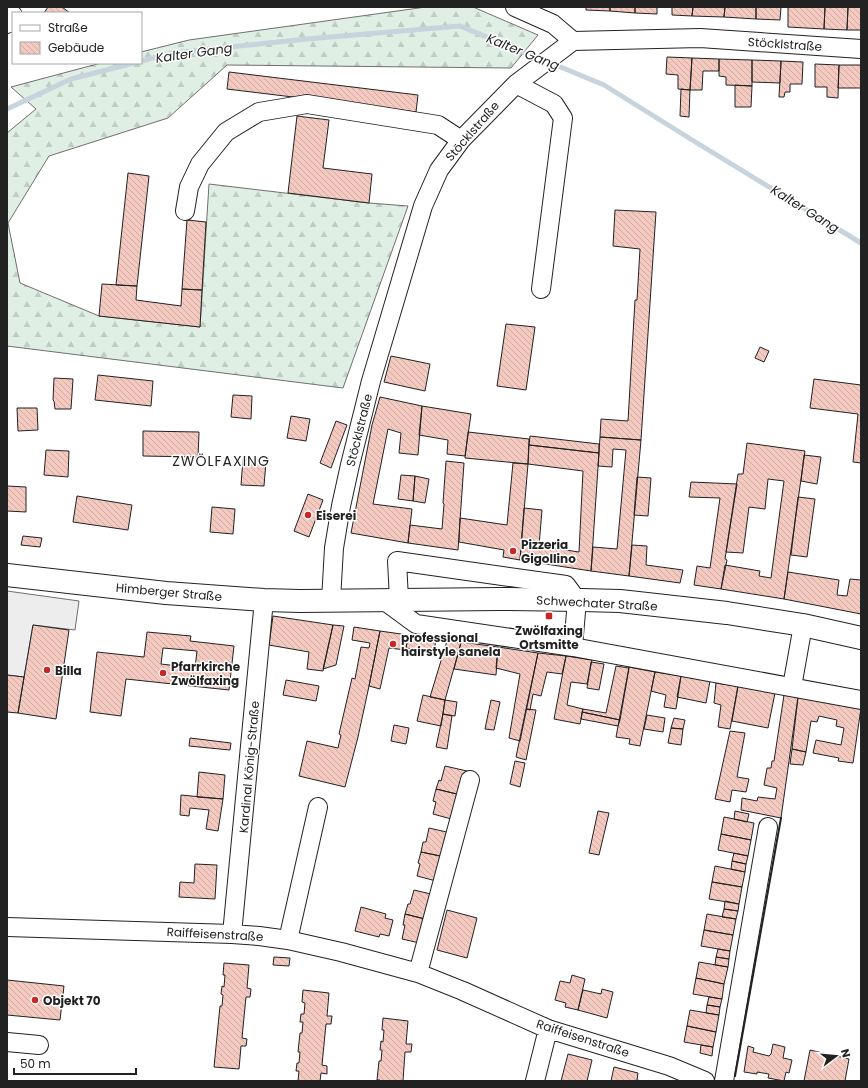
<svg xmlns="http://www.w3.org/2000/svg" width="868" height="1088" viewBox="0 0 868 1088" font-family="Poppins,sans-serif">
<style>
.forest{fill:url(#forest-firs);stroke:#6f6f6f}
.parking{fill:#ededed;stroke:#6f6f6f}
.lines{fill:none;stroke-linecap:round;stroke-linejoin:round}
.stream{stroke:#c7d3dd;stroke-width:5}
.building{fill:url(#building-back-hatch);stroke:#222;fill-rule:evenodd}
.minor-casing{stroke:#222;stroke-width:20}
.major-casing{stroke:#222;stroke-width:24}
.minor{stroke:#fff;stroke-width:18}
.major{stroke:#fff;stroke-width:22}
.wall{stroke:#222;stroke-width:2}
.poi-dot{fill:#c62828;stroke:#fff;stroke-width:1.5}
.labels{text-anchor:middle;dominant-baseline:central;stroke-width:3;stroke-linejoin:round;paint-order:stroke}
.street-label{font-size:12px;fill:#222;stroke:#fff}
.poi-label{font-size:12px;font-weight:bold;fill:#222;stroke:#fff;text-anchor:start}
.water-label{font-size:13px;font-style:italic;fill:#222;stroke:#fff}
.quarter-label{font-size:14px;letter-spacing:1px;fill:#222;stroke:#fff}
</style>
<defs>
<pattern id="forest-firs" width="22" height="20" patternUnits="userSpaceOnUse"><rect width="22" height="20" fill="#e0efe3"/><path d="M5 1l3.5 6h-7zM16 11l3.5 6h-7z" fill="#c0cdc2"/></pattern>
<pattern id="building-back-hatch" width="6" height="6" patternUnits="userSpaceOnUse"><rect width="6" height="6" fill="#f3c9c0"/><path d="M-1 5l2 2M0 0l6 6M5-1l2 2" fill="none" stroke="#d0aca5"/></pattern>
</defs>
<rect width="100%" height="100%" fill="#fff"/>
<path class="forest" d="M426,7H473L538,35L511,68L227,65L168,118L49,156L8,223L20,283L99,316L200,327L209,184L369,203L408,206L343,388L7,346V133L36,109L11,87L101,63H141V52L189,40Z"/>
<path class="parking" d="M7,591L79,601L75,630L33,625L24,677L7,675Z"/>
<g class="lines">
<path class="stream" d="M141,61L172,53L307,39L460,26L543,60
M551,63L604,85L697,143L861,243
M7,109L71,79L134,63"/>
</g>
<path class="building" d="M48,7H62L70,13H44Z
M586,7H610V11L586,10Z
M610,7H635V13L610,11Z
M635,7H657V14L635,13Z
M672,7H693L692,16L672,15Z
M693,7H725L724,17L692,16Z
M725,7H756V19L724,17Z
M756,7H781L780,20L756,19Z
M788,7H825L824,29L788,27Z
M825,7H848L847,30L824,29Z
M848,7H861V30H847Z
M667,57L692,58L690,90L678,89V75L666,74Z
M692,58L719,59V71H703L702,90H690Z
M719,59L752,60V86L726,85V77L719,76Z
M752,60L781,61L780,83L752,82Z
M781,61L803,62L802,84H790V92H785L784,97H779Z
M815,64L839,65L838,98L827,97V87H815Z
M839,65H861V88H838Z
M229,72L418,95L416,112L227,89Z
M735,85L752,86L751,107H735Z
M681,89L690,90L689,117L680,116Z
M297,116L329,120L323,168L372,174L369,203L288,193Z
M128,173L149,176L137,286L116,285Z
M615,210L656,212L641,440L600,437L601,419L628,421L635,300H637L640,249L613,246Z
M187,220L206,222L202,290L182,289Z
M102,284L137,286L136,300L181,306L182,289L202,290L200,327L99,316Z
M506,324L535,327L526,390L497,386Z
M760,347L769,351L764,362L755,358Z
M391,356L430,364L425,391L384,382Z
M98,375L153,381L151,406L95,400Z
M54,378L73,379L71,409H55L54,401L53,400Z
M814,379L861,385V463L853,462L858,414L810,408Z
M233,395L252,396L251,419L231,417Z
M380,397L422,406L418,455L399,453L401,433L388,429L373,504L412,509L408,543L351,533L372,425Z
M422,406L471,414L465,456L447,454L448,440L419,435Z
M17,408H37L38,430L18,431Z
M291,416L310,419L306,441L287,438Z
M336,421L347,425L331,468L320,463Z
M143,431L199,432L198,457L143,456Z
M468,432L529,439L528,464L465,458Z
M530,436L599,444V453L529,445Z
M600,437L641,440L629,576L591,571L593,547L617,549L626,450L613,449L612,467L598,466Z
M747,443L805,451L784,599L721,589L725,565L760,571L759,576L771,578L784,481L768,479L765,509L749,507L743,553L726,552L738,474H743Z
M529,445L599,453L591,571L520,560L524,508L542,510L539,546L579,552L583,471L528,464Z
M46,450L69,451L68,477L44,475Z
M804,455L821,457L817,484L801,481Z
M243,459L266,461L264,486L241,485Z
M446,461L464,463L458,550L408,543L410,525L442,529L444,504L443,503Z
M513,463L528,464L520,560L503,557L504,550L459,542L460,518L507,525Z
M401,475L415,476L413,501L398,499Z
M415,476L429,479L425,503L413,501Z
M637,477L651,478L648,516L634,515Z
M691,482L737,484L725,559L727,560L721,589L694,585L697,566L710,568L720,498L689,497Z
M7,486L26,487V512L7,511Z
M308,494L323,500L309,537L294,531Z
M77,496L132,505L128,530L73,522Z
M798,497L815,499L807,557L791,555Z
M212,507L235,509L233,534L210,532Z
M23,536L42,538L40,547L21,545Z
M632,545L647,546L646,565L683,570L680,583L629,576Z
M788,572L839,580L837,595L847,596L850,579L861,580V614L784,599Z
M273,616L333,625L323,671L307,669L309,652L269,645Z
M33,625L69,630L56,719L18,713Z
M333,625L344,626L336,665L323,669Z
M354,627L380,631L369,686L358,737L345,787L299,776L307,741L338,748L341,735L339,734L352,678L355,679L361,647L369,648L370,643L352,640Z
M380,631L408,635L406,650L389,648L380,689L369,686Z
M147,632L191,636L190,641L234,646L229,690L126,679L121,716L90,712L97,652L144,657ZM163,648L197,651L195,668L161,664Z
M408,635L436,639L434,652L406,648Z
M447,641L461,643L445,700L430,697Z
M461,642L498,647L496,675L454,669Z
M498,647L538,653L520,741L509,738L520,674L496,668Z
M538,653L566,656L562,674L547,672L541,696L533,694L530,710L526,709Z
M566,656L592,660L587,684L571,682L567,705L583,709L580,724L554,719Z
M591,662L604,664L599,690L587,688Z
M616,666L629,668L620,720L582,712L583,709L606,713Z
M629,667L655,672L640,746L629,744L630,739L616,737Z
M655,672L681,676L676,709L664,707L666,695L651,691Z
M7,675L24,677L18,713L7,712Z
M681,676L710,681L706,703L677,697Z
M286,680L319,686L316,701L283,695Z
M716,683L738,686L730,729L718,727L721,705L714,703Z
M738,686L775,693L768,728L732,721Z
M423,695L445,700L441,726L417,721Z
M784,695L798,697L781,818L741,810L742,798L757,801L758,797L775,799L777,788L764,785L767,768H771L772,761H774Z
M798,697L861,708L853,763L838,761L839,758L813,753L816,740L841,745L844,728L836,726L837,720L819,716L817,722L811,721L806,752L792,749Z
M445,700L457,702L455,716L443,714Z
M491,700L500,702L494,730L485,729Z
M526,709L536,710L526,760L516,757Z
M582,712L620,720L618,726L581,719Z
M443,714L452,716L447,749L436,747Z
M647,715L665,718L663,732L644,729Z
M674,718L685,720L683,729L671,728Z
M394,725L409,728L406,744L391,741Z
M671,728L683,729L681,745L668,743Z
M730,731L745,733L737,777L749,779L746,792L732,790L730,802L715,799Z
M190,738L231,743L230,750L189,746Z
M792,749L806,752L803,765L790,764Z
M515,761L525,763L520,787L510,784Z
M445,766L467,771L461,795L436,789L439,780L441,781Z
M199,772L225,775L223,799L197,797Z
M436,789L461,795L455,820L433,814L436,802L433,801Z
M181,795L223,799L218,831L206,829L209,810L190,808L189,816L180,815Z
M598,811L609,813L599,855L589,853Z
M735,811L749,814L747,822L734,819Z
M724,817L754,823L751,840L721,834Z
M429,828L451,833L445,857L421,852L423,842H426Z
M721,834L751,840L748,856L718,850Z
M421,852L445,857L440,882L417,876L420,864L418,863Z
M734,853L748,856L746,864L732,861Z
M732,861L746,864L745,872L731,869Z
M195,864L217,865L215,899L179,897L180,882L194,883Z
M715,866L745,872L742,887L712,882Z
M712,882L742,887L739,904L709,899Z
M414,890L435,895L429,920L405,914L408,904H410Z
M725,901L739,904L738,911L724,909Z
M361,907L386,914L385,918L393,920L389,936L380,934L379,937L355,931Z
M724,909L738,911L736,919L722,917Z
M447,910L477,918L467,958L437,950Z
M405,914L429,920L424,944L402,939L405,925H403Z
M707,914L736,919L733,935L704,930Z
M704,930L733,935L730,951L701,946Z
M718,949L730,951L729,959L716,957Z
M274,957L290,958L289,966L273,965Z
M716,957L729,959L728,967L715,965Z
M699,962L728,967L724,984L696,978Z
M224,963L249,965L247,988L251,989L250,997H246L242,1038L247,1039L246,1046H241L239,1069L214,1067L220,1006H222L223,995L221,994L222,986L224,987L225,975H223Z
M572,975L585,979L578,1010L565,1007L566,1003L555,1000L560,981L570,983Z
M696,978L724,984L722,999L693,994Z
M7,980L64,986L60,1020L7,1015Z
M602,989L613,992L607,1018L578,1010L583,990L601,994Z
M303,990L329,993L327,1016H332L331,1024H326L322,1065L327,1066V1074L321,1073L320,1081H298L299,1071H296L297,1063H299L300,1052H298L300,1033H302L303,1022H300L301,1014H304L305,1003L302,1002Z
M709,997L722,999L720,1007L707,1005Z
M707,1005L720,1007L719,1015L706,1013Z
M690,1010L719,1015L716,1032L687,1026Z
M383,1018L408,1021L406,1044H412L411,1052H405L403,1081H380V1080H377L379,1061H381L382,1050H380L381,1041L383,1042L384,1030H382Z
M687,1026L716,1032L713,1047L684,1042Z
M773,1044L785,1047L783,1058L792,1060L789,1073L786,1072L784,1081L768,1078L769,1074L757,1072V1074L744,1072L748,1046L754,1048L753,1052L769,1056L771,1054Z
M701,1045L713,1047L712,1056L700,1053Z
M810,1050L849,1059L845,1081H804Z
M568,1054L592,1060L587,1081H561Z
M614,1067L638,1073L637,1080L642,1081H611Z"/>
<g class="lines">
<defs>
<path id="minor" d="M515,7L553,24L573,41
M7,24L13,15
M516,84L554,104L563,118L541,289
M185,211L189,187L200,164L226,132L259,112L307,104L438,125L461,140
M382,599L416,624L573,647L861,700
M399,599L397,561L566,585L577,600L573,647
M331,600L334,548L341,506L350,465L371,381L423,206L439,170L461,140L516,84L573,41L700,38L861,49
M792,687L803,625
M7,927L232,934L259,936L288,940L341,952L418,973L463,991L548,1029L669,1066L705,1081
M232,934L264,600
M288,940L318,807
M418,973L470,780
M7,1042L39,1045
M535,1081L548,1029
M724,1081L768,827"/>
<path id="major" d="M7,575L166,593L264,600L300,601L500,599L582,600L620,601L727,613L803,625L861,638"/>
</defs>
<use href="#minor" class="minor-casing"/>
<use href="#major" class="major-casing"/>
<use href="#minor" class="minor"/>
<use href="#major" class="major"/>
<path class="wall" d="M735,1076L781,818"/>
</g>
<g class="poi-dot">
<circle cx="308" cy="515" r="4"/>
<circle cx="513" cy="551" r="4"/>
<rect x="545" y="612" width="8" height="8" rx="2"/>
<circle cx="393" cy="644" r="4"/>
<circle cx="47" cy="670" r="4"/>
<circle cx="163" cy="673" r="4"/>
<circle cx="35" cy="1000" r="4"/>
</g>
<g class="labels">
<g class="street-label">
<text transform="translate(785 44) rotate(4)">Stöcklstraße</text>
<text transform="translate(472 131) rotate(-49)">Stöcklstraße</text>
<text transform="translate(359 430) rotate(-76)">Stöcklstraße</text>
<text transform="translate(169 592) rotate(5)">Himberger Straße</text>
<text transform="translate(597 603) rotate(3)">Schwechater Straße</text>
<text transform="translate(249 767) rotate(-85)">Kardinal König-Straße</text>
<text transform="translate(215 934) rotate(3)">Raiffeisenstraße</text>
<text transform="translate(583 1038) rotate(18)">Raiffeisenstraße</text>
</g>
<g class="poi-label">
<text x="316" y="515">Eiserei</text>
<text x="521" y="544">Pizzeria<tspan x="521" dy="14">Gigollino</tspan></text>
<text x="549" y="630" text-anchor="middle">Zwölfaxing<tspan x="549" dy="14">Ortsmitte</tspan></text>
<text x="401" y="637">professional<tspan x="401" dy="14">hairstyle sanela</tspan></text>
<text x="171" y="666">Pfarrkirche<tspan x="171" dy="14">Zwölfaxing</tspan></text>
<text x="55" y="670">Billa</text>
<text x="43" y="1000">Objekt 70</text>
</g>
<g class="water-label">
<text transform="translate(523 52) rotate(22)">Kalter Gang</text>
<text transform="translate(194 53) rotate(-8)">Kalter Gang</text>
<text transform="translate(805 209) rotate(32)">Kalter Gang</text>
</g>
<g class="quarter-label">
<text x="221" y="461">ZWÖLFAXING</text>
</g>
</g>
<rect width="868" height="1088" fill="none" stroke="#222222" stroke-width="16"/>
<rect x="12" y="12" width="130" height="52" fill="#ffffff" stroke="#a7a7a7"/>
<rect x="20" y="25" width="20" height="6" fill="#ffffff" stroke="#a7a7a7"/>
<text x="48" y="32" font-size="12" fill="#222222">Straße</text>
<rect x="20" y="42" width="20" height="12" fill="url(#building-back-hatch)" stroke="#a7a7a7"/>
<text x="48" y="52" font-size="12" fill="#222222">Gebäude</text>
<g transform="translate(836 1056) rotate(74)" stroke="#ffffff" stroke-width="3" paint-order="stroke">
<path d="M0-3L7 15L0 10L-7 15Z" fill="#222222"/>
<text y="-6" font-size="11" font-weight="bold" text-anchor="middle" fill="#222222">N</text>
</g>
<path d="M14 1068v6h122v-6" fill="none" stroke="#222222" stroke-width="2"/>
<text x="20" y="1068" font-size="12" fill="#222222" stroke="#ffffff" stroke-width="3" paint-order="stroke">50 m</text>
</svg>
